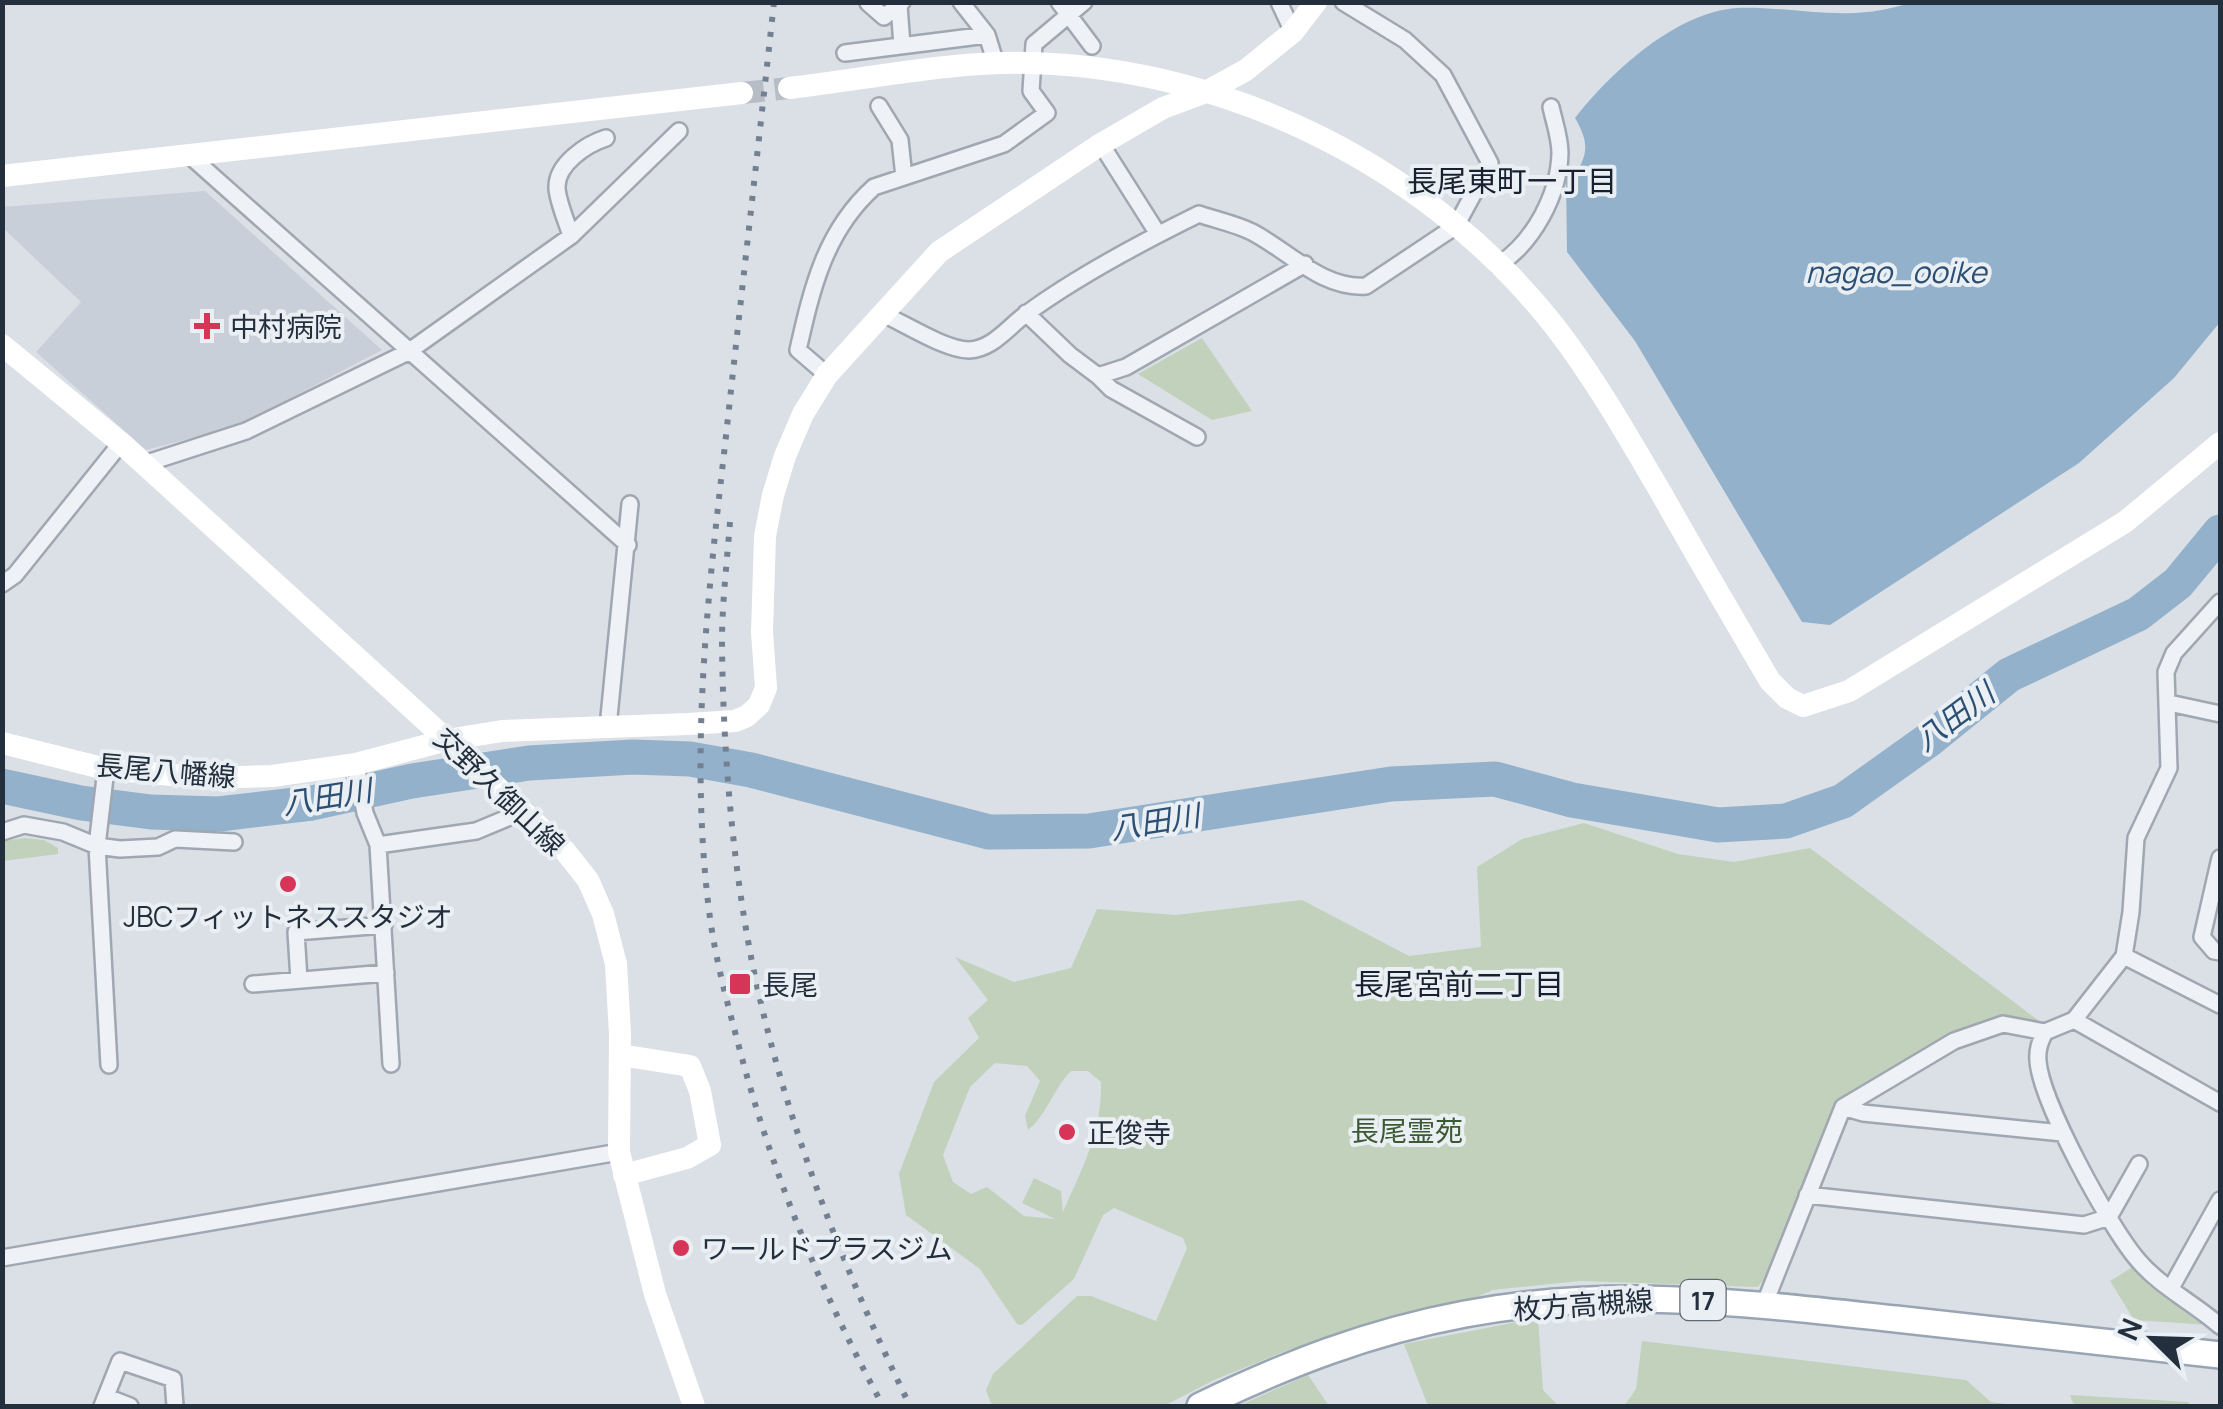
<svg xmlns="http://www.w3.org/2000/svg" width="2223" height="1409" viewBox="0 0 2223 1409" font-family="Manrope,'Noto Sans JP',sans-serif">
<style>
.built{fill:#c9cfd9}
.green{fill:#c2d1bb;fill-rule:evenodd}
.water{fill:#93b1ca}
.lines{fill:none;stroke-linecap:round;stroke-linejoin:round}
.river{stroke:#93b1ca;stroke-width:35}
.secondary-tunnel{stroke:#b6bdc5;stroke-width:22;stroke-dasharray:22 11;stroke-linecap:butt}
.street-casing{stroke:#a0a7b1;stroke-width:20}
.primary-casing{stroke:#99a5b3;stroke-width:30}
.street{stroke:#eef1f5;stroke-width:15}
.secondary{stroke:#fff;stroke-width:22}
.primary{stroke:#fff;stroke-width:25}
.rail{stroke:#738091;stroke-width:6;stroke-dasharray:5 10;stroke-linecap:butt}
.poi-dot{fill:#d63557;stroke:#eaeff4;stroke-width:4}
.labels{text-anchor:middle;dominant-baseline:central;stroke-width:8;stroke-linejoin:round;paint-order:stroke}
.shield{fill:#eaeff4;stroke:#5f6974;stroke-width:2.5}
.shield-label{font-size:25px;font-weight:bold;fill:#242f3d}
.poi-label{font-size:28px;fill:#242f3d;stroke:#eaeff4;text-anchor:start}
.street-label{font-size:28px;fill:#242f3d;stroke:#eaeff4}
.park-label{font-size:28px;fill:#3b5a31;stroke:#eaeff4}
.neighbourhood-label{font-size:30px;fill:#17202e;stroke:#eaeff4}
.water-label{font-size:30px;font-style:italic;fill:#2c5073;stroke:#eaeff4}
</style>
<rect width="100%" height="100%" fill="#dbe0e7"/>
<path class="built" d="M205,191L382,350L238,426L146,450L36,352L81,302L3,228L2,207Z"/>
<path class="green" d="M1202,338L1252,411L1212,420L1138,374Z
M1584,823L1678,854L1734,862L1810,848L2043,1024C1981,1011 1925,1051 1874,1080C1862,1087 1842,1094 1837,1106C1808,1164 1799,1236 1758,1287L1580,1281L1493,1290L1470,1300L1371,1322L1288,1350L1214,1380L1164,1406H992L986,1390L993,1374L1077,1296H1091L1156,1321L1187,1248L1183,1238L1114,1208L1103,1215L1074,1279L1022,1325L1017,1324L980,1269L906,1215L899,1174L934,1082L979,1038L968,1018L988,1000L955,957L1014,982L1071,968L1097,909L1176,915L1302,900L1409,956L1481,947L1477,867L1522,839ZM995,1063L1027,1066L1040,1081L1025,1116L1028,1130C1047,1115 1053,1089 1071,1071H1088L1101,1082C1102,1133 1083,1166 1063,1212L1061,1191L1034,1178L1022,1203L1055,1219L1024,1216L987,1187L971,1194L953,1182L943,1155L970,1087Z
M25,838L44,840L58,848V854L3,861V841Z
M2136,1265L2210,1325L2134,1320L2110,1281Z
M1538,1318L1543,1390L1559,1406H1428L1404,1344Z
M1642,1341L1966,1380L1991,1402L2022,1406H1624L1636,1389Z
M1308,1375L1329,1406H1238Z
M2070,1395L2189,1402L2188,1406H2074Z"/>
<path class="water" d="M1912,3H2220V322L2174,378L2079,463L1830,625L1802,622L1635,341L1567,252L1566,176L1576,174C1589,151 1588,141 1575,118C1611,72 1676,12 1737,8C1780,6 1825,17 1867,12C1882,11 1898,6 1912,3Z"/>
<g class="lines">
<path class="river" d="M2,786L81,803L151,812L219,814L312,803L412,781L529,763L633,757L690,759L751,770L989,832L1089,831L1391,784L1495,779L1572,800L1718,825L1786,821L1843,801L1930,739L2009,675L2138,614L2178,583L2220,532"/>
<path class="secondary-tunnel" d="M742,93L789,88"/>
<defs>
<path id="street" d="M961,2L987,35L996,64
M1059,2L1092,46
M1279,2L1293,32
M868,3L884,17L902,2
M899,5L902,46
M845,53L987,35
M879,106L900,140L904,177
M1101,144L1158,234
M189,155L628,545
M571,236C567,222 558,203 557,188C556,164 587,144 606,138
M1498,265C1533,243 1559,195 1560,153C1560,138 1554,121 1551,107
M1026,313L1070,355L1098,376L1126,367L1305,264
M885,315C907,325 946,350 969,350C993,349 1008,327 1026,314C1075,278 1144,241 1199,214C1216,220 1236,224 1252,232C1290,252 1322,289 1366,286L1456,226L1490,163L1443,75L1405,40L1343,2
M827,375L798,350C812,288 825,231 874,187L1004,144L1047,113L1031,91L1034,44L1084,2
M1098,376L1111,389L1197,437
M144,464L246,431L408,352L571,236L679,131
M2,584L15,575L121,443
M2169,703L2220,714
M608,727L630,504
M356,764L365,813L378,845L391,1064
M106,769L97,846L109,1065
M2,832L24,825L63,832L97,846L120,849L158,847L175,839L234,842
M378,845L476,831L524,811
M2220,858L2202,937L2214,951L2220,952
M2124,956L2220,1005
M299,980L296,932L384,925
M253,984L386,973
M2074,1020L2220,1103
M2045,1032C2040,1042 2037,1049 2038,1061C2041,1102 2109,1226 2137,1259C2159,1286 2194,1303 2220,1326
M1843,1107L1863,1113L2062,1133
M1807,1195L2084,1225L2109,1217L2139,1164
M2,1258L619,1152
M2171,1288L2220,1200
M1764,1305L1843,1107L1954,1041L2003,1024L2045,1032L2074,1020L2124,956L2131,912L2136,838L2169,768L2166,672L2174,653L2220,602
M107,1397L130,1406
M102,1406L120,1361L173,1379L175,1406"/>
<path id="primary" d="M1200,1406C1287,1364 1369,1332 1465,1314C1613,1286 1748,1303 1896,1319C2004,1331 2112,1343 2220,1355"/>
</defs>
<use href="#street" class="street-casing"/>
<use href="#primary" class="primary-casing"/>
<use href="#street" class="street"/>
<path class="secondary" d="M789,88C868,79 950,61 1030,63C1232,68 1435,170 1559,332C1597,382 1628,437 1660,491C1696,555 1733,618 1770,681L1787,698L1803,706L1849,691L2125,522L2220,443
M2,176L742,93
M2,345L121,443L447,740L565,851L588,880L603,914L616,964L620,1034L619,1152L655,1294L694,1406
M2,743L106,769L205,778L272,776L356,764L447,740L502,731L688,724L735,721L747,716L759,705L766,688L762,632L765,536L773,495L785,456L803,414L827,375L939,252L1101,144L1163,108L1206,92L1246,70L1293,32L1316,2
M620,1055L690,1066L700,1091L710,1145L687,1158L624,1175"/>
<use href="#primary" class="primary"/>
<path class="rail" d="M774,2C758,150 741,297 725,445C707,602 689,760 710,918C716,961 727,1002 738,1043C771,1171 820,1290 883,1406
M730,522C727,562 722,603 722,643C723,749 732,859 752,962C783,1116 842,1266 910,1406"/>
</g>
<g class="poi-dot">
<path d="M202 311h10v10h10v10h-10v10h-10v-10h-10v-10h10z"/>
<circle cx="288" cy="884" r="10"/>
<rect x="728" y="972" width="24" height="24" rx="5"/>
<circle cx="1067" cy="1132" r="10"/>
<circle cx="681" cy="1248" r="10"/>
</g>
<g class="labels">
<rect class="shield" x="1680.5" y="1280" width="45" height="40" rx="8"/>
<g class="shield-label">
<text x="1703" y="1300">17</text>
</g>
<g class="poi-label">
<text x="230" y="326">中村病院</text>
<text x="288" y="916" text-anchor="middle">JBCフィットネススタジオ</text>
<text x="762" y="984">長尾</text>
<text x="1087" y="1132">正俊寺</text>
<text x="701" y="1248">ワールドプラスジム</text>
</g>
<g class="street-label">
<text transform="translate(166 770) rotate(5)">長尾八幡線</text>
<text transform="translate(500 791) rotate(44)">交野久御山線</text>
<text transform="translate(1583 1304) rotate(-4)">枚方高槻線</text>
</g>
<g class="park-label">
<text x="1407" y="1130">長尾霊苑</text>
</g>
<g class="neighbourhood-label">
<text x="1512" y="180">長尾東町一丁目</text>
<text x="1459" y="983">長尾宮前二丁目</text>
</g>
<g class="water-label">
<text x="1896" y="271">nagao_ooike</text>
<text transform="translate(1954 716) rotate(-37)">八田川</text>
<text transform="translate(327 796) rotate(-9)">八田川</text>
<text transform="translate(1155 821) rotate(-9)">八田川</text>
</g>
</g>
<rect width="2223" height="1409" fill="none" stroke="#242f3d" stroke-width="10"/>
<g transform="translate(2153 1339) rotate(293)" stroke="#eaeff4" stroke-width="8" paint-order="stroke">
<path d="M0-8L18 38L0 25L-18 38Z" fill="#242f3d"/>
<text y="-15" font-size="28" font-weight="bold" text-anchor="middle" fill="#242f3d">N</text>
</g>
</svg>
